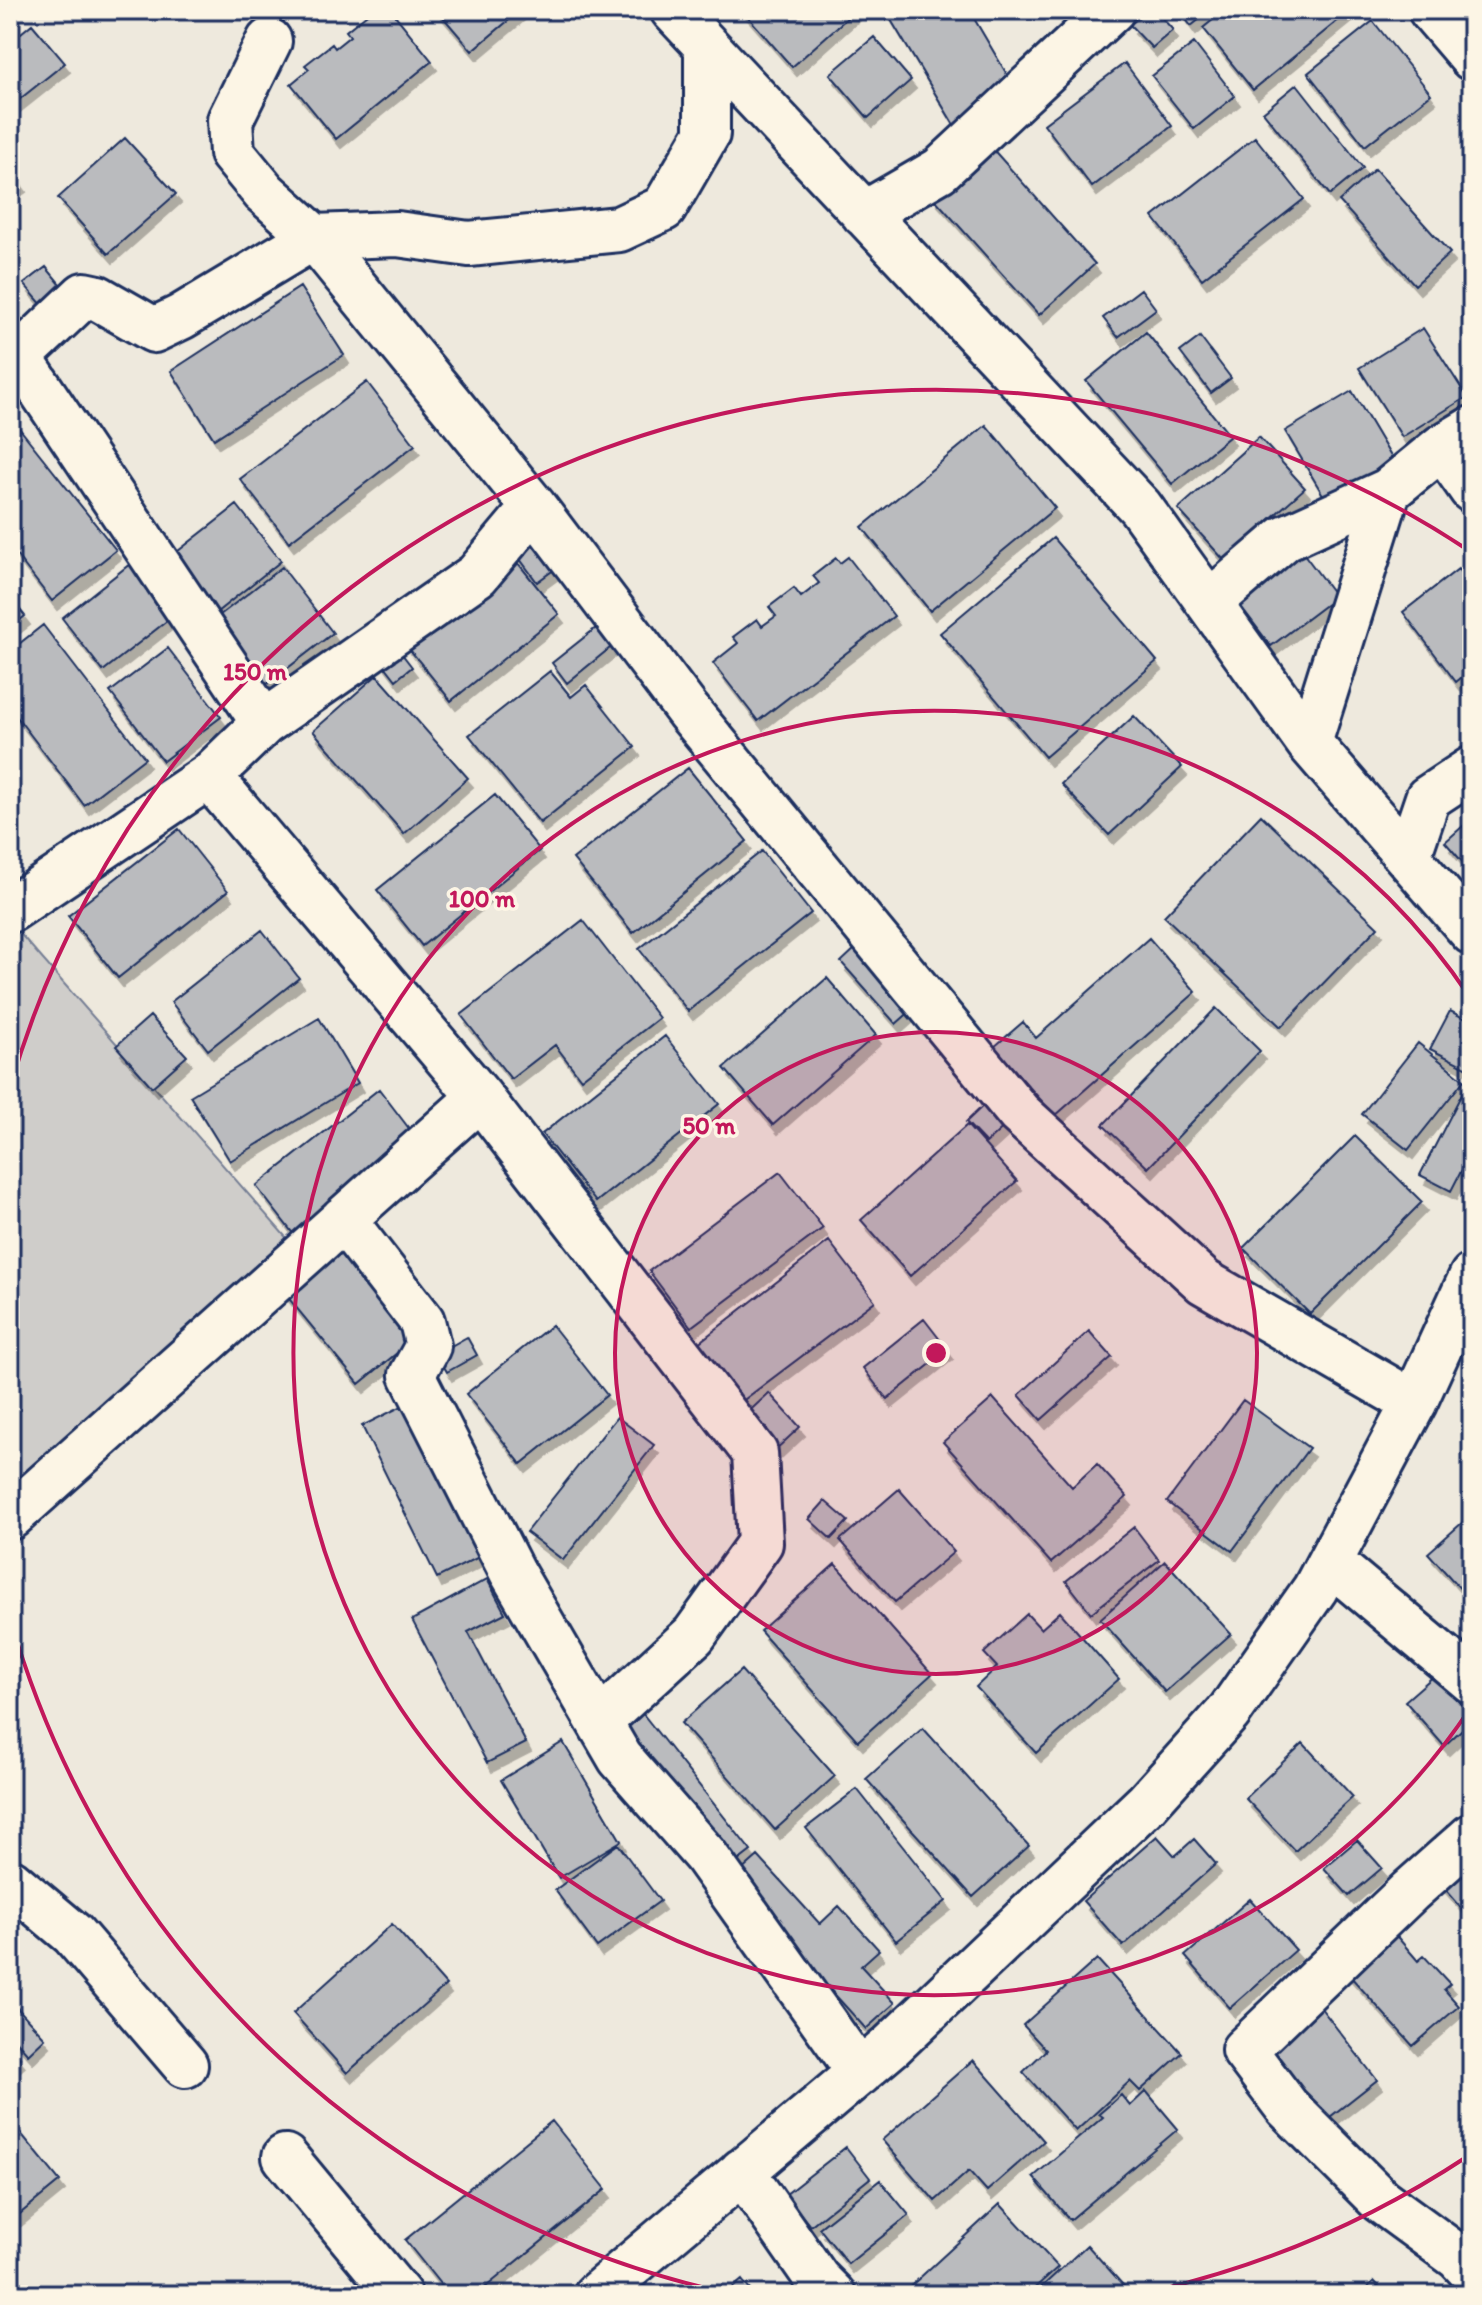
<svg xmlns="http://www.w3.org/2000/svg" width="1482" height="2305" viewBox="0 0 1482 2305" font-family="Itim,sans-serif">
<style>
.green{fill:#cfcdca;stroke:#757e94;stroke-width:2}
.building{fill:#babbbe;stroke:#1b2f5e;stroke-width:2;filter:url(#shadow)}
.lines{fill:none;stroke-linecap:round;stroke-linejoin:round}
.minor-casing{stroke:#1b2f5e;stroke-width:50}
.minor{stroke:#fcf5e5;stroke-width:44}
.ring{fill:none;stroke:#c2185b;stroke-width:4}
.centre{fill:#c2185b;stroke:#fcf5e5;stroke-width:4}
.ring-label{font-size:24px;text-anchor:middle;font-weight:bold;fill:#c2185b;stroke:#fcf5e5;stroke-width:7;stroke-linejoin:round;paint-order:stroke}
</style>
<defs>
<filter id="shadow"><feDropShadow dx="5" dy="9" stdDeviation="0" flood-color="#0004"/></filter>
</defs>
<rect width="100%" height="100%" fill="#eee9dd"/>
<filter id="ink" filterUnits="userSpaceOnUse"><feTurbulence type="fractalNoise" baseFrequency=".0125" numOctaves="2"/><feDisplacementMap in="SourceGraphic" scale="16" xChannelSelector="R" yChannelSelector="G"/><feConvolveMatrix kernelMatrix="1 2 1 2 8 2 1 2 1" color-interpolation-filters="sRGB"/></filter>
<g filter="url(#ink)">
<path class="green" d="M17,930L291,1243L10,1493V936Z"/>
<path class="building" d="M372,10L379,12L391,10L432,61L336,139L291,84L309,69L305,65L332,44L335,48L350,36L346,31Z
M437,10H521L472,51Z
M742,10H856L792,67Z
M885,10H969L1015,88L954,125Z
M1147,10H1155L1173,30L1152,48L1130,25Z
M1179,10H1211L1191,26Z
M1225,10H1351L1253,90L1203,28Z
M1373,21L1431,94L1365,146L1308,73Z
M32,24L65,63L10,107V42Z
M874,37L911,80L868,118L830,74Z
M1194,43L1235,96L1194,129L1152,76Z
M1125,63L1172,126L1092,187L1044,124Z
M1297,84L1363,168L1330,195L1263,112Z
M1255,137L1304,199L1202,279L1153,217Z
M125,138L176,194L108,254L58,198Z
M990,146L1095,264L1039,315L933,197Z
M10,168L21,183L10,191Z
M1375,169L1450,253L1415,285L1339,201Z
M46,267L70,296L49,313L24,284Z
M300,287L344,355L214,439L171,371Z
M1141,289L1156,309L1118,337L1103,318Z
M1423,328L1467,397L1402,437L1359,368Z
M1146,332L1230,436L1172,484L1086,381Z
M1200,337L1231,378L1211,393L1180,352Z
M367,382L415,445L289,542L240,479Z
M1352,391L1396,465L1329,505L1285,431Z
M12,419L116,550L52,601L10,547V421Z
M986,425L1055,508L930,611L862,527Z
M1259,437L1305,488L1224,560L1178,509Z
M237,505L281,561L217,612L173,555Z
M535,535L559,566L537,582L514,551Z
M1053,538L1157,661L1045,757L940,633Z
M1292,538L1336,597L1271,646L1227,588Z
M848,557L894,616L758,721L713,663L738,643L733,637L757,619L762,626L776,616L769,607L794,588L801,597L819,583L813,576L836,558L840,563Z
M514,558L559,614L451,701L406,645Z
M135,560L177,613L103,671L62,618Z
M282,567L333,633L262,688L211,622Z
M1458,569L1472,587V669L1456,682L1403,612Z
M10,597L25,616L10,628Z
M601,624L616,643L567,683L552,663Z
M43,625L145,758L84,805L10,708V651Z
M392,641L412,667L396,680L375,653Z
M168,648L221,717L163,761L110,692Z
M550,671L571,697L586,685L635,747L540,823L469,735Z
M377,675L468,778L404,834L313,731Z
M1134,716L1182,767L1109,835L1061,784Z
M688,768L747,841L633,933L573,859Z
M495,795L540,850L422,946L377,890Z
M1261,815L1378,927L1281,1027L1164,916Z
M1472,818V873L1445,842Z
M179,829L228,891L118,978L68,916Z
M762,851L811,913L688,1011L639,949Z
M583,920L659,1018L581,1079L555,1045L511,1079L461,1015Z
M262,930L299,978L208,1050L171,1002Z
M1149,938L1196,992L1055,1116L994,1047L1023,1022L1036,1038Z
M857,947L913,1009L896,1024L841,962Z
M827,978L876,1035L773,1125L724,1068Z
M1216,1008L1260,1051L1148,1168L1103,1125Z
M1450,1011L1472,1022V1070L1430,1049Z
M150,1016L187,1056L152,1087L116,1046Z
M319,1018L358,1083L230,1161L190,1096Z
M665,1036L719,1104L596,1202L542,1134Z
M1418,1043L1464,1080L1408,1150L1362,1114Z
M1472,1074V1150L1451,1191L1420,1175Z
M379,1089L417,1139L295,1236L256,1186Z
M987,1102L1007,1124L986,1143L966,1122Z
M967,1125L1017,1181L910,1276L861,1220Z
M1355,1136L1422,1202L1310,1314L1243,1248Z
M780,1172L823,1228L691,1327L649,1271Z
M332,1238L414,1339L359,1384L276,1283Z
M829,1241L875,1301L741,1402L697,1344Z
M924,1319L948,1350L887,1399L863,1368Z
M552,1325L607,1395L521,1464L466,1394Z
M1089,1331L1112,1357L1041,1420L1019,1395Z
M467,1337L477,1355L447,1372L437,1354Z
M769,1393L800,1427L773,1452L742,1418Z
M993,1398L1072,1487L1097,1464L1127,1497L1051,1563L943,1442Z
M1243,1400L1309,1448L1232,1551L1167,1502Z
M408,1403L483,1555L437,1578L362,1426Z
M617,1417L654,1445L563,1560L526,1532Z
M899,1489L954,1552L895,1602L840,1540Z
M825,1501L848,1521L831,1539L809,1519Z
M1472,1514V1602L1428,1553Z
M1134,1527L1159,1560L1091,1613L1066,1581Z
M1165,1561L1231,1634L1165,1692L1100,1619Z
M835,1564L932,1674L858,1741L760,1631Z
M487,1579L505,1613L468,1632L526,1743L487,1763L412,1620Z
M1060,1612L1119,1679L1036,1753L976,1687L997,1667L984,1653L1027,1614L1041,1629Z
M741,1670L835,1776L775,1830L681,1723Z
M1435,1675L1472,1717V1720L1444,1746L1405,1701Z
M639,1709L751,1851L729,1868L617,1727Z
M923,1728L1029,1846L973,1897L866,1779Z
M563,1742L621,1841L559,1878L501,1780Z
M1303,1743L1353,1797L1295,1851L1245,1798Z
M857,1789L946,1901L896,1941L806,1828Z
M1157,1836L1175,1856L1194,1839L1216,1864L1123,1946L1083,1901Z
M1357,1840L1382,1868L1349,1896L1324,1868Z
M618,1844L660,1901L597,1947L555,1890Z
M1472,1854V1920L1440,1883Z
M758,1856L820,1924L839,1906L879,1950L861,1966L895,2003L866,2029L731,1880Z
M1250,1899L1296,1950L1230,2008L1185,1956Z
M392,1924L446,1985L347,2073L293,2013Z
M1387,1925L1418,1961L1424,1956L1450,1984L1444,1989L1459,2006L1413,2046L1341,1966Z
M1097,1959L1182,2053L1140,2091L1130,2081L1076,2131L1023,2072L1046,2050L1023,2025Z
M10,2000L45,2038L28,2054L10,2034Z
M1317,2003L1377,2080L1321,2124L1261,2047Z
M10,2046L20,2058L10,2067Z
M973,2060L1044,2141L987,2191L969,2171L935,2201L882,2140Z
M1146,2091L1178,2129L1070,2220L1033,2177L1103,2117L1099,2114L1121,2095L1130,2106Z
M10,2120L60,2181L16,2217L10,2210Z
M552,2121L606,2189L476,2295H449L405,2240Z
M846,2147L870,2178L810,2226L785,2195Z
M880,2180L909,2215L848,2264L819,2228Z
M1000,2204L1058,2267L1027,2295H901Z
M1087,2245L1132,2295H1033Z
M742,2280L754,2295H724Z
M1374,2281L1387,2295H1360Z"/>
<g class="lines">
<defs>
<path id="minor" d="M673,10L1140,507L1309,743L1472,932
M1431,10L1472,58
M269,41L230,120L232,153L264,192L314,237L534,507L688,711L1019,1113L1204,1282L1414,1403
M864,214L940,170L1112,10
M19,357L264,723
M10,365L84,295L98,298L154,330L181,317L314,237L397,234L469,244L619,229L664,208L707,134V47
M1442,447L1472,490
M1209,603L1285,538L1388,491L1442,447L1472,429
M1309,743L1388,491
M209,776L480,1097L755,1453L760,1543L694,1635L600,1721
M1408,857L1428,798L1472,769
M10,910L209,776L264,723L477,575L534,507
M343,1219L422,1321L428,1346L412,1375L512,1572L620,1758L705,1855L860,2073
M10,1517L480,1097
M1330,1562L1472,1681
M1472,1836L1410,1891L1244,2050L1287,2107L1380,2200L1458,2257L1472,2272
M10,1881L73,1934L185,2065
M285,2157L399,2295
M742,2171L817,2279L833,2295
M596,2295L891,2046L1147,1803L1229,1712L1315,1589L1414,1403L1472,1276"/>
</defs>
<use href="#minor" class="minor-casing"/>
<use href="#minor" class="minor"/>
</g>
</g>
<circle cx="936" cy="1353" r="321" fill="#c2185b" fill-opacity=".12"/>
<g class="ring">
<circle cx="936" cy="1353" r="321"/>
<path d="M1471 1707A642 642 0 1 1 1471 999"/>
<path d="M1468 2156A963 963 0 0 1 1136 2295M736 2295A963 963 0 0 1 10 1618M10 1088A963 963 0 0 1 1468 550"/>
</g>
<circle cx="936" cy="1353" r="12" class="centre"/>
<g class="ring-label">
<text x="255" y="680">150 m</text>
<text x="482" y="907">100 m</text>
<text x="709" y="1134">50 m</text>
</g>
<rect width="1482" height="2305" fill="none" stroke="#fcf5e5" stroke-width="40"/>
<rect x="20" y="20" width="1442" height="2265" fill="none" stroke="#1b2f5e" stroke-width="3" filter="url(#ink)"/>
</svg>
